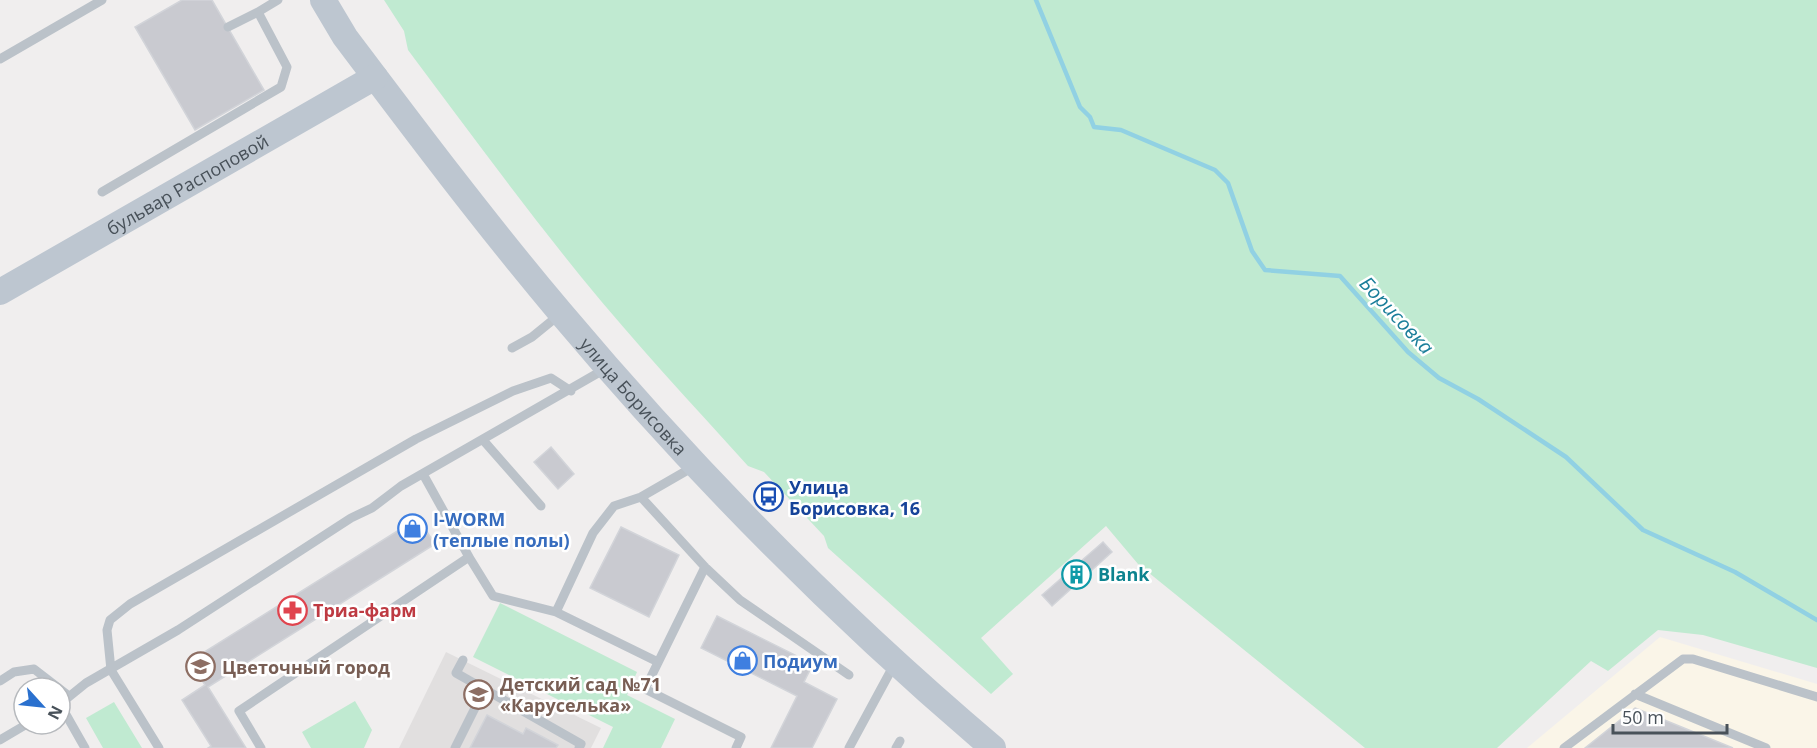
<svg xmlns="http://www.w3.org/2000/svg" width="1817" height="748" viewBox="0 0 1817 748" font-family="'Open Sans',sans-serif">
<style>
.commercial{fill:#faf5e8}
.education{fill:#e1dfdf}
.green{fill:#c0ead1}
.lines{fill:none;stroke-linecap:round;stroke-linejoin:round}
.stream{stroke:#91d1e3;stroke-width:4.5}
.building{fill:#c9cad0;stroke:#d2d4d9;stroke-width:1.5}
.lane{stroke:#bbc2c9;stroke-width:9}
.secondary{stroke:#bdc6d0;stroke-width:26}
.labels{text-anchor:middle;dominant-baseline:central;stroke-width:5;stroke-linejoin:round;paint-order:stroke}
.street-label{font-size:18px;fill:#485159;stroke:#fff}
.transit-label{font-size:18px;font-weight:bold;fill:#164399;stroke:#fff;text-anchor:start}
.shop-label{font-size:18px;font-weight:bold;fill:#366cbe;stroke:#fff;text-anchor:start}
.culture-label{font-size:18px;font-weight:bold;fill:#0d838f;stroke:#fff;text-anchor:start}
.health-label{font-size:18px;font-weight:bold;fill:#be3a42;stroke:#fff;text-anchor:start}
.education-label{font-size:18px;font-weight:bold;fill:#785e54;stroke:#fff;text-anchor:start}
.water-label{font-size:20px;font-style:italic;fill:#1a7e9a;stroke:#fff}
</style>
<rect width="100%" height="100%" fill="#f0eeee"/>
<path class="commercial" d="M1660,637L1817,684V748H1527Z"/>
<path class="education" d="M446,652L601,728L591,748H399Z"/>
<path class="green" d="M384,0H1817V668L1703,635L1658,630L1608,671L1591,661L1497,748H1365L1138,564L1106,526L981,638L1013,674L991,694L828,548L824,536L764,472L748,466C692,404 635,343 582,278C522,204 465,126 408,50L404,31Z
M500,603L637,672L627,695L675,719L661,748H603L613,727L473,657Z
M355,701L372,730L364,748H311L302,732Z
M114,702L142,748H103L86,718Z"/>
<g class="lines">
<path class="stream" d="M1036,0L1080,107L1090,117L1094,127L1121,130L1215,170L1228,183L1252,251L1265,270L1340,276L1408,352L1439,378L1478,399L1566,457L1643,530L1735,572L1817,620"/>
</g>
<path class="building" d="M182,0H212L264,90L195,130L135,27Z
M551,447L574,474L558,489L534,462Z
M418,518L435,544L208,687L246,748H208L211,746L182,700L205,685L190,661Z
M621,527L679,555L649,617L590,588Z
M1103,542L1112,552L1052,606L1042,595Z
M717,616L813,664L804,682L837,699L812,748H771L797,696L701,648Z
M1635,708L1733,748H1585Z
M487,715L523,734L526,728L558,745L556,748H470Z"/>
<g class="lines">
<path class="lane" d="M228,27L258,12
M0,59L102,0
M102,192L281,87L287,67L258,12L278,0
M512,348L532,337L559,315
M483,440L541,506
M641,497L693,467
M469,557L493,596L556,612L658,662
M705,567L645,689L741,737L736,748
M556,612L593,533L614,506L641,497L705,567L740,600L849,675
M463,660L456,673L581,744L579,748
M0,681L14,672L34,669L69,696
M1635,694L1766,748
M60,704L86,683L178,630L351,518L372,508L401,486L605,369
M60,704L85,748
M0,740L27,724
M159,748L111,670L107,630L110,620L130,604L416,439L513,391L551,378L571,391
M261,748L239,711L469,557L423,474
M455,748L485,688
M849,748L895,663
M896,748L900,741
M1564,748L1683,659H1693L1817,697"/>
<g class="secondary">
<path id="s1" d="M323,0L345,37C415,130 485,223 560,312C692,469 836,615 993,748"/>
<path id="s2" d="M0,292L375,77"/>
</g>
</g>
<defs>
<symbol id="bus-ring" viewBox="-11 -11 22 22"><circle r="9.5" fill="#fff" stroke="#1a4fb4" stroke-width="1.5"/><path d="M-5-6H5V4H4V6H2V4H-2V6H-4V4H-5ZM-3.5-4V0h7V-4ZM-3.5 1.2v1.5H-2V1.2ZM2 1.2v1.5H3.5V1.2Z" fill="#1a4fb4"/></symbol>
<symbol id="shop-ring" viewBox="-11 -11 22 22"><circle r="9.5" fill="#fff" stroke="#3f7fe0" stroke-width="1.5"/><path d="M-5-2.5h2.3a2.7 3.5 0 0 1 5.4 0H5L5.5 6h-11ZM-1.5-2.5h3a1.5 2.3 0 0 0-3 0Z" fill="#3f7fe0"/></symbol>
<symbol id="building-ring" viewBox="-11 -11 22 22"><circle r="9.5" fill="#fff" stroke="#0f9aa8" stroke-width="1.5"/><path d="M-4-6H4V6H1V3H-1V6H-4ZM-2.5-4.3h1.7v1.8h-1.7ZM.8-4.3h1.7v1.8H.8ZM-2.5-1h1.7V.8h-1.7ZM.8-1h1.7V.8H.8Z" fill="#0f9aa8"/></symbol>
<symbol id="pharmacy-ring" viewBox="-11 -11 22 22"><circle r="9.5" fill="#fff" stroke="#e0444e" stroke-width="1.5"/><path d="M-2-6h4v4h4v4h-4v4h-4v-4h-4v-4h4Z" fill="#e0444e"/></symbol>
<symbol id="school-ring" viewBox="-11 -11 22 22"><circle r="9.5" fill="#fff" stroke="#8d6e63" stroke-width="1.5"/><path d="M0-5L7-2L0 1L-7-2ZM-4 1L0 2.5L4 1V4Q0 6-4 4Z" fill="#8d6e63"/></symbol>
</defs>
<g fill-rule="evenodd">
<use href="#bus-ring" x="752" y="480" width="33" height="33"/>
<use href="#shop-ring" x="396" y="512" width="33" height="33"/>
<use href="#building-ring" x="1060" y="558" width="33" height="33"/>
<use href="#pharmacy-ring" x="276" y="594" width="33" height="33"/>
<use href="#shop-ring" x="726" y="644" width="33" height="33"/>
<use href="#school-ring" x="184" y="650" width="33" height="33"/>
<use href="#school-ring" x="462" y="678" width="33" height="33"/>
</g>
<g class="labels">
<g class="street-label">
<text stroke="none"><textPath href="#s2" startOffset="216">бульвар Распоповой</textPath></text>
<text stroke="none"><textPath href="#s1" startOffset="504">улица Борисовка</textPath></text>
</g>
<g class="transit-label">
<text x="789" y="487">Улица<tspan x="789" dy="21">Борисовка, 16</tspan></text>
</g>
<g class="shop-label">
<text x="433" y="519">I-WORM<tspan x="433" dy="21">(теплые полы)</tspan></text>
<text x="763" y="661">Подиум</text>
</g>
<g class="culture-label">
<text x="1098" y="574">Blank</text>
</g>
<g class="health-label">
<text x="313" y="610">Триа-фарм</text>
</g>
<g class="education-label">
<text x="222" y="667">Цветочный город</text>
<text x="500" y="684">Детский сад №71<tspan x="500" dy="21">«Каруселька»</tspan></text>
</g>
<g class="water-label">
<text transform="translate(1397 315) rotate(47)">Борисовка</text>
</g>
</g>
<g transform="translate(42 706) rotate(117)"><circle r="28" fill="#ffffff" stroke="#b6b9bd" stroke-width="1.5"/>
<path d="M0-4.5L10 22L0 15L-10 22Z" fill="#2a70ce"/>
<text y="-9" font-size="16" font-weight="bold" text-anchor="middle" fill="#485159">N</text>
</g>
<path d="M1613 724v9h114v-9" fill="none" stroke="#485159" stroke-width="3"/>
<text x="1622" y="724" font-size="18" fill="#485159" stroke="#ffffff" stroke-width="4.5" paint-order="stroke">50 m</text>
</svg>
